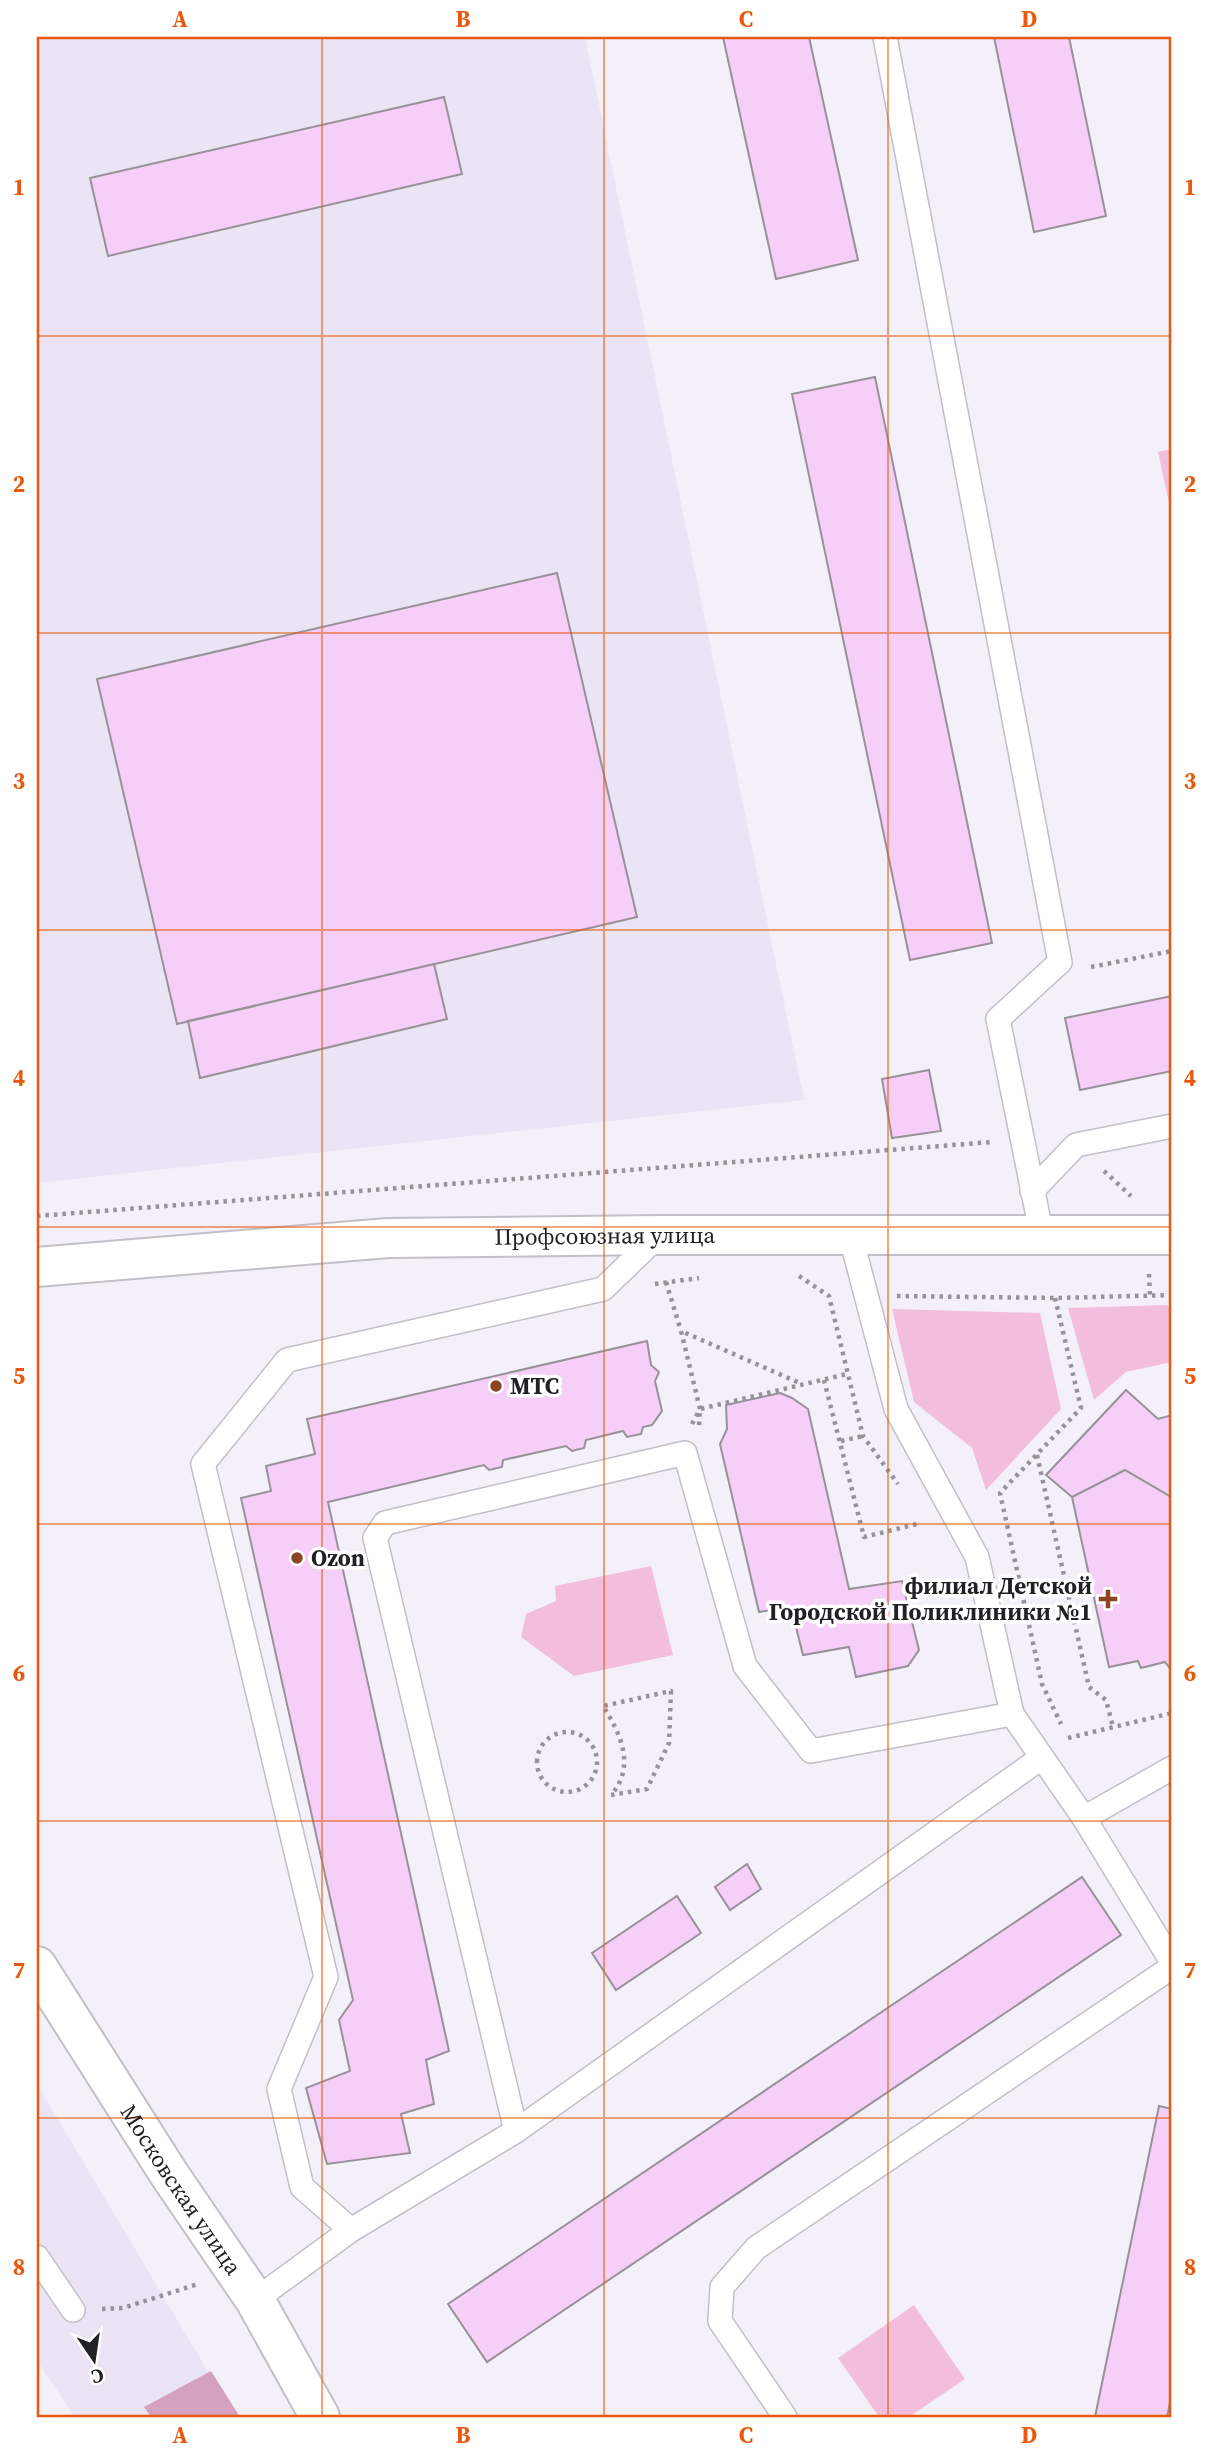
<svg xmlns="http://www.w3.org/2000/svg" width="1209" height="2454" viewBox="0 0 1209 2454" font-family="'Source Serif 4',serif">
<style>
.built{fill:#eae4f4}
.green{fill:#f2bedc}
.forest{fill:#d4a1be}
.building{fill:#f6cff9;stroke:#989198;stroke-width:2}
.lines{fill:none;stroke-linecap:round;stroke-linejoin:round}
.service-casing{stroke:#c2bfc8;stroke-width:26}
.minor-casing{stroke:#c2bfc8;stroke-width:42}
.secondary-casing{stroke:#c2bfc8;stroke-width:42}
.path{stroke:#959299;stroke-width:4.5;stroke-dasharray:3.5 5;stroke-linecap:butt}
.service{stroke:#fff;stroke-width:23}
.minor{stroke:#fff;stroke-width:38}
.secondary{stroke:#fff;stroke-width:38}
.grid{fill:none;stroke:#e8590c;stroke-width:2;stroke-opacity:0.55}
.poi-dot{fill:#8c4425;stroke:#fff;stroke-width:2.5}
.labels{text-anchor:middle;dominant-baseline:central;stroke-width:7;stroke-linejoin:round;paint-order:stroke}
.street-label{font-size:23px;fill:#212024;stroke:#fff}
.poi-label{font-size:23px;font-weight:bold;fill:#212024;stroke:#fff;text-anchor:start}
.neatline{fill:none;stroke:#e8590c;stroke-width:2.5}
.grid-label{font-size:23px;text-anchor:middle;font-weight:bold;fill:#e8590c}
</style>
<rect width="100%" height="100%" fill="#f4f0fa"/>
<path class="built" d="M37,37H585L804,1100L37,1183Z
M37,2084L235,2417H75L37,2361Z"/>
<path class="green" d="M1172,449V517L1158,452Z
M1167,1305L1172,1311V1362L1126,1372L1094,1400L1068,1308Z
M892,1309L1040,1313L1061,1409L986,1490L972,1448L914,1402Z
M651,1566L673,1655L574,1676L521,1637L526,1614L556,1601L555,1586Z
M914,2305L965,2379L909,2417H879L838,2358Z"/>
<path class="forest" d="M211,2371L240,2417H151L144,2407Z"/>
<path class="building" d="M723,37H809L858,260L776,279Z
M994,37H1069L1106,216L1034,232Z
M444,97L462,174L108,256L90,178Z
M875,377L992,943L910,960L792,394Z
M557,573L637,917L177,1024L97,679Z
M434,964L447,1019L200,1078L188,1021Z
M1172,996V1071L1080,1090L1065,1018Z
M929,1070L941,1131L892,1138L882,1079Z
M647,1341L651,1365L659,1372L655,1381L662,1411L652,1425L643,1427L641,1434L627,1437L623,1431L586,1440L584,1448L572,1451L566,1446L503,1460L502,1467L489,1470L484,1465L328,1502L449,2051L426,2060L434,2104L401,2114L410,2153L327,2164L306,2088L350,2071L339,2020L353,2000L241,1498L271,1491L266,1466L315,1454L307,1419Z
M1126,1390L1158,1419L1172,1415V1502L1171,1497L1125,1470L1072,1497L1046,1475Z
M780,1393L792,1398L808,1409L849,1589L902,1581L919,1650L908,1666L856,1677L849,1647L803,1655L791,1607L759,1612L720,1444L727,1429L726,1405Z
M1125,1470L1171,1497L1172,1502V1666L1169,1667L1165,1662L1141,1668L1138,1661L1109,1667L1072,1497Z
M747,1864L761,1889L730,1910L715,1887Z
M1082,1877L1121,1935L487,2362L448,2304Z
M677,1896L701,1933L616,1990L592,1953Z
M1159,2106L1172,2109V2393L1167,2417H1095Z"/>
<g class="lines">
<defs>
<path id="service" d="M885,37L1060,962L998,1019L1042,1236
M1032,1191L1076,1145L1172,1126
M850,1234L896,1409L977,1557L1012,1714L1084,1818L1172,1962
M659,1235L603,1289L287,1360L203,1464L326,1977L279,2089L302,2187L351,2230L516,2131L375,1538L385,1523L685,1453L745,1666L811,1751L1012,1714
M1084,1818L1172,1768
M516,2131L1041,1758
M37,2257L73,2310
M255,2300L351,2230
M785,2417L720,2321L722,2287L756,2248L1172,1967"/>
<g id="minor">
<path id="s1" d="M37,1966L169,2174L255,2300L320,2417"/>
</g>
<g id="secondary">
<path id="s2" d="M37,1267L388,1238L659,1235H1172"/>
</g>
</defs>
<use href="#service" class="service-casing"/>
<use href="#minor" class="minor-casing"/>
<use href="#secondary" class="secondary-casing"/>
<path class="path" d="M1091,967L1172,951
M1104,1171L1131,1196
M37,1216L992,1142
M1149,1274L1150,1296
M799,1276L829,1296L863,1436L898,1484
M666,1282L681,1331
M655,1284L699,1278
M897,1296L1055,1298L1172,1295
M1055,1298L1081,1408L1000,1493L1042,1684L1061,1724
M824,1380L864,1537L921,1523
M692,1424L700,1409L681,1331L802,1384
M699,1425L700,1409L847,1374
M841,1441L863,1436
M1037,1455L1089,1687L1106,1700L1113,1727
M671,1691L669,1743L647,1789L611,1795C636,1767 621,1734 603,1706Z
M537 1762a30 30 0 1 1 60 0a30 30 0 1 1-60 0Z
M1068,1738L1172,1713
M102,2309L123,2308L198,2284"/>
<use href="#service" class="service"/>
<use href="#minor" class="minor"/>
<use href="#secondary" class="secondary"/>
</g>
<path class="grid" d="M322,37V2417M604,37V2417M888,37V2417M37,336H1172M37,633H1172M37,930H1172M37,1227H1172M37,1524H1172M37,1821H1172M37,2118H1172"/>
<g class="poi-dot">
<circle cx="496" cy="1386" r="7"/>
<circle cx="297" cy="1558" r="7"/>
<path d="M1104.5 1588.5h7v7h7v7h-7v7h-7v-7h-7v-7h7z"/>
</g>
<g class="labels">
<g class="street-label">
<text stroke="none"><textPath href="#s2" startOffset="569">Профсоюзная улица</textPath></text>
<text stroke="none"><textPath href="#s1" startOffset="266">Московская улица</textPath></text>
</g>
<g class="poi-label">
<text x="510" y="1386">МТС</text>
<text x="311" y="1558">Ozon</text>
<text x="1092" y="1586" text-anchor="end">филиал Детской<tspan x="1092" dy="26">Городской Поликлиники №1</tspan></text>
</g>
</g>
<rect width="1209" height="2454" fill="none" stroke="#ffffff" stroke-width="77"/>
<g transform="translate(94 2360) rotate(167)" stroke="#ffffff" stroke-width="5" paint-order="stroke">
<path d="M0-5L12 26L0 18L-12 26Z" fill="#212024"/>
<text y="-10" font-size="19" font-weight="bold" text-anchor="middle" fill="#212024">С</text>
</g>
<rect x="38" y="38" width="1132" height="2378" class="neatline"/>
<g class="grid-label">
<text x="180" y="27">A</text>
<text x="463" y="27">B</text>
<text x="746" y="27">C</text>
<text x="1029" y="27">D</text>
<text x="19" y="195">1</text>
<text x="1190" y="195">1</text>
<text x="19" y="492">2</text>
<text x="1190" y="492">2</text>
<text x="19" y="789">3</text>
<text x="1190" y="789">3</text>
<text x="19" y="1086">4</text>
<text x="1190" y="1086">4</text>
<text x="19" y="1384">5</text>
<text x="1190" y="1384">5</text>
<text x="19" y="1681">6</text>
<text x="1190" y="1681">6</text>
<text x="19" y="1978">7</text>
<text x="1190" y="1978">7</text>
<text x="19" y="2275">8</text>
<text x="1190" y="2275">8</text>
<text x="180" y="2443">A</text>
<text x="463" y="2443">B</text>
<text x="746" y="2443">C</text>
<text x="1029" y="2443">D</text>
</g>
</svg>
